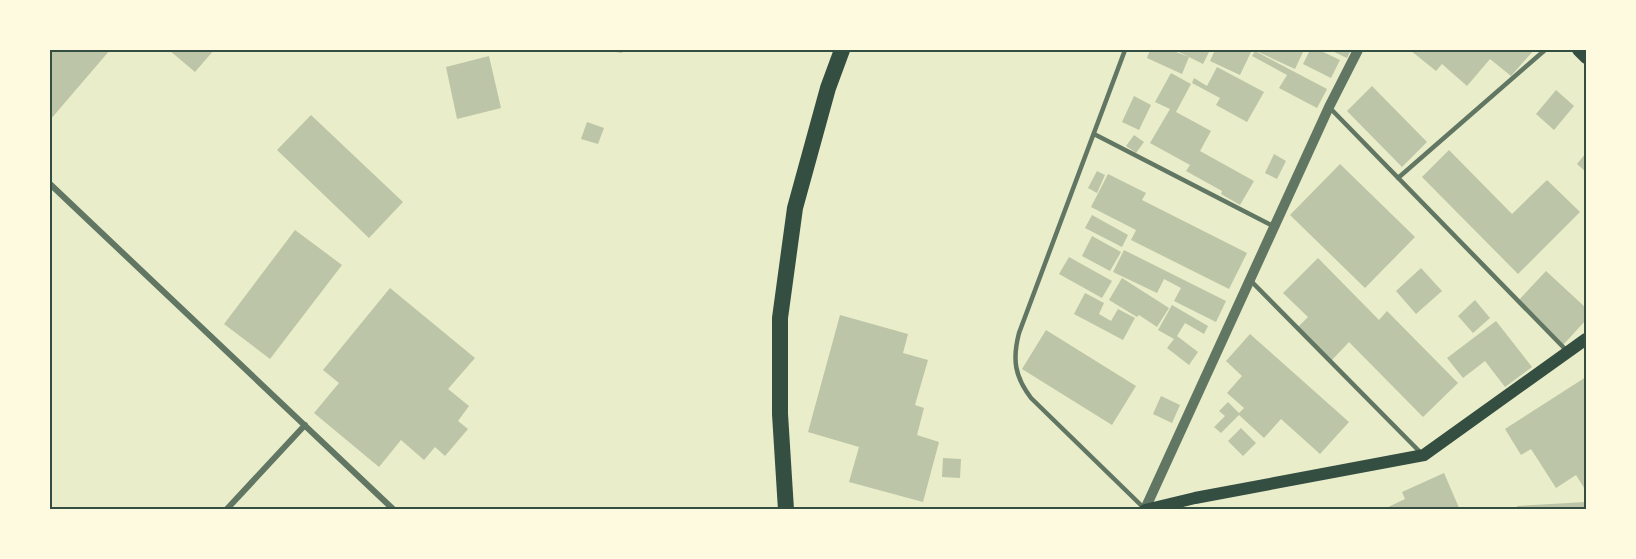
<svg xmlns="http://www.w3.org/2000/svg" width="1636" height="559" viewBox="0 0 1636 559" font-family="'Open Sans',sans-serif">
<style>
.building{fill:#bcc5a7}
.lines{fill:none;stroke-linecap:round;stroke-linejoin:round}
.service{stroke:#617663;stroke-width:4.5}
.minor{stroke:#617663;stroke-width:6}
.tertiary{stroke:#617663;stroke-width:10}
.secondary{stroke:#344e41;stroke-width:12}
.trunk{stroke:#344e41;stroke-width:16}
.neatline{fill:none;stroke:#344e41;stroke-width:2}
</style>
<rect width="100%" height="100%" fill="#e9edc9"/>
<path class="building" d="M50,50H110L50,120Z
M169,50H214L195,72Z
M608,50H623L622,53L608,51Z
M1150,50H1171L1189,57L1182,74L1147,58Z
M1175,50H1210L1203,64Z
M1215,50H1252L1240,75L1210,61Z
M1254,50H1304L1295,69Z
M1310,50H1319L1340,60L1331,78L1303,64Z
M1330,50H1351L1347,58Z
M1410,50H1534L1511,76L1490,59L1467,86L1442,64L1436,71Z
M1255,51L1327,89L1317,108L1279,88L1287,75L1252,56Z
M489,56L501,108L457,119L446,67Z
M1217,67L1264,92L1247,122L1216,105L1220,98L1192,83L1194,78L1207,86Z
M1171,73L1191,84L1176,112L1211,131L1200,151L1254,181L1240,205L1221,194L1222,191L1186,171L1190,165L1150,143L1170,109L1155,102Z
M1372,86L1427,142L1402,167L1347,111Z
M1556,90L1574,106L1554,130L1536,114Z
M1134,96L1151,105L1139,130L1122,122Z
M311,115L403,202L369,238L277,150Z
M587,122L604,128L598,144L581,139Z
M1134,135L1144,142L1136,153L1126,146Z
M1449,150L1512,214L1547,180L1580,212L1518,274L1422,177Z
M1586,153V172L1577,164Z
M1274,154L1286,161L1277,179L1265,173Z
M1340,164L1415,237L1365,288L1290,215Z
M1097,171L1105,175L1097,193L1088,188Z
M1108,174L1146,193L1142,200L1247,253L1229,289L1131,240L1136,230L1091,207Z
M1092,215L1128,235L1122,247L1085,228Z
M295,230L342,265L270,359L224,324Z
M1092,236L1121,252L1110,271L1082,256Z
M1124,250L1226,301L1216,322L1174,301L1181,288L1164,279L1157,293L1113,272Z
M1069,257L1112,281L1102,298L1059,274Z
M1318,258L1379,320L1387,311L1458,383L1423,417L1349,342L1331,361L1298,327L1308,317L1283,293Z
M1421,268L1442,291L1416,314L1396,291Z
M1546,271L1586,308V320L1563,345L1517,302Z
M1122,278L1169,308L1157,327L1139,315L1137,317L1109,300Z
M390,288L475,358L448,389L469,406L458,421L468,429L445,456L435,447L424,460L401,440L379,467L314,413L339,383L323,370Z
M1085,293L1104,303L1099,314L1111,321L1118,309L1135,318L1123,340L1074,314Z
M1475,300L1490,318L1473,333L1458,316Z
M1172,305L1208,326L1204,334L1185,323L1177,336L1198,352L1189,365L1167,348L1174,339L1158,330Z
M840,315L908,334L903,353L928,360L915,405L924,408L917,435L939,442L923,502L849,482L859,447L808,432Z
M1496,321L1532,367L1505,387L1485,361L1463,378L1447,358Z
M1046,330L1136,386L1112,425L1022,369Z
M1250,334L1349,422L1320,454L1281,419L1264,438L1239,415L1221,433L1214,427L1225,416L1219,411L1228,402L1239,413L1244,408L1227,393L1242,376L1226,361Z
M1586,377V491L1576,475L1556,488L1531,449L1521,455L1505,429Z
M1161,396L1180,405L1172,423L1153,414Z
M1241,428L1256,443L1243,456L1228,441Z
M943,458L961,459L960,478L942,477Z
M1444,473L1460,510H1382L1405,499L1402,492Z
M1586,502V510H1518L1517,506Z"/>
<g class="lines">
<path class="service" d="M1125,50L1019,333C1012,360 1015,377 1031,398L1145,509
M1329,107L1568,352
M1094,134L1273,226
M1398,178L1545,50
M1250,280L1421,453"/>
<path class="minor" d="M50,184L394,510
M226,510L305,425"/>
<path class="tertiary" d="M1145,509L1329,107L1358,50"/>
<path class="secondary" d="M1578,50L1586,58
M1145,510L1195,498L1424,455L1586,339"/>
<path class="trunk" d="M786,510L780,414V318L795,208L828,88L842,50"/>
</g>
<rect width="1636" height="559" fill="none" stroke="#fefae0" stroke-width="102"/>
<rect x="51" y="51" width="1534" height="457" class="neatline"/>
</svg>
